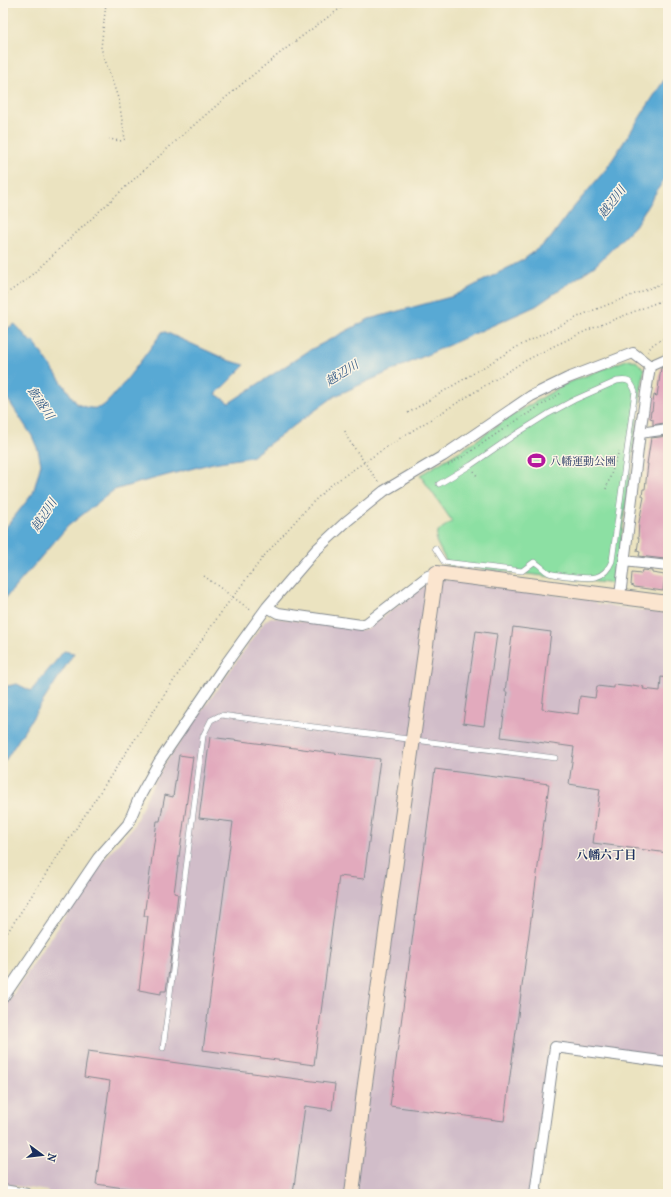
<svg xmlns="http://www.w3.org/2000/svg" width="671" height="1197" viewBox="0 0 671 1197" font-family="'IM FELL French Canon','Noto Serif JP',serif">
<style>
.industrial{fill:#d1bdc9}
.green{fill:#8ce0a3;stroke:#548880}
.water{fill:#59a9d4;stroke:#3a6c99}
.building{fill:#e2aabd}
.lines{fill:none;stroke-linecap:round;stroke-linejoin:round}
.lane-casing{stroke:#83898f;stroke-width:6}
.street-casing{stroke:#83898f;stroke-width:12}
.secondary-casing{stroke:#83898f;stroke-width:16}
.path{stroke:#83898f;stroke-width:1.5;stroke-dasharray:1 3;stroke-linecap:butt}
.lane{stroke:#fff;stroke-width:5}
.street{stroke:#fff;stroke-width:10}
.secondary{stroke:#fbe5cf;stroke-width:14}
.labels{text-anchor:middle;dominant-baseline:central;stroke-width:3;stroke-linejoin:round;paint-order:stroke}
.poi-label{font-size:11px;fill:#1b2f5e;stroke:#fcf5e5;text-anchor:start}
.water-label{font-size:12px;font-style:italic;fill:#315a87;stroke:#fcf5e5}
.neighbourhood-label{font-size:12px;font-weight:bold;fill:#1b2f5e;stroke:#fcf5e5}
</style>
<rect width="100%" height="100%" fill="#fcf5e5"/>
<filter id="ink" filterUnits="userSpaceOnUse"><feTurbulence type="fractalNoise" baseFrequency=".025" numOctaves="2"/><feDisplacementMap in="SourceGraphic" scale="8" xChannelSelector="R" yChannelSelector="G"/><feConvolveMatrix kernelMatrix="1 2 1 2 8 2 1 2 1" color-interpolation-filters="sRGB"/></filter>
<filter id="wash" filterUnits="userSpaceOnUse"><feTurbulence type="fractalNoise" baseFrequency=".012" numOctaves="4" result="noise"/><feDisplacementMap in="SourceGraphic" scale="16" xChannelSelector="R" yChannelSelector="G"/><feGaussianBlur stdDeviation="0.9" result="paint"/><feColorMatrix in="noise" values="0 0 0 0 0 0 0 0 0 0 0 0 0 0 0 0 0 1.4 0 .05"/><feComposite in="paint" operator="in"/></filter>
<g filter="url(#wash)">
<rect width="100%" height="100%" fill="#ebe3c0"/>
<path class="industrial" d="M435,578L591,600L598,604L668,614V1059L551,1044L531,1194H49L47,1191L3,1184V1009L61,922L103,861L133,827L148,794L164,765L265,621L271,617L361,630L368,628Z"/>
<path class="green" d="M629,359L637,362L644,369L615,584L448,565L436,541L437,532L452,521L420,475L467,447L511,416L567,383Z"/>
<path class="water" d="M668,74V173L635,226L596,265L536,306L335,396L251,457L213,463L138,483L114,490L68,526L3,601V531L33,493L41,464L38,450L32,436L3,392V331L15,324L31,342L33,341L77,404C85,407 93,410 101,407C112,402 153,344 163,331L230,361L245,365L216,394L229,403L310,350L369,319L454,296L523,260L550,239L568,214L607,168Z
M64,651L74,653L3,764V687L17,684L31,691Z"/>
<g id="blocks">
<path class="building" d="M665,367H668V408L666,419H664V423L653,425V419L650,418L651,411H652L654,395L657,396L661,368Z
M668,436V558H665V559L639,556L640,552L637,551L639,538H638L639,522L644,497L642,496L643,489H645L648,464H647L651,438Z
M642,570L652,571V573L665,575L663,591L634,587V586L631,585L632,573L641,574Z
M513,627L551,632L542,709L578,714L580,696L595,698L597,686L614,688V685L632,687V685L644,687L643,689L660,691L661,677L668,678V853L593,843L600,789L569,784L574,747L501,737L507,692H505Z
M476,631L497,634L484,726L463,723Z
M210,737L380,759L364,879L339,876L314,1065L203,1050L233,822L199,818Z
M179,755L193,757L174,893L178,894L170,963L166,991H161V994L139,990L148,916H144L157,821H160L165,795L173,797Z
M435,769L549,784L504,1121L390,1106Z
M88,1051L335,1084L332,1110L305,1106L293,1194H152V1192L96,1184L110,1081L84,1077Z"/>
</g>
</g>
<g filter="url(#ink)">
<use href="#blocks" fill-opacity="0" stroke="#83898f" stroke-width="1"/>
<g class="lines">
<defs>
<path id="lane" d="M435,548L444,562L522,571L534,562C540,564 543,570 549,573C554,575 561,575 567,576C587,578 603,583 612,561L635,391C631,381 628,379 617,381L574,400L548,414L513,436L471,465L439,484
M163,1048L203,736L211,720L221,715L555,758"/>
<path id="street" d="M640,433L668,429
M624,561L668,566
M620,596L640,433L650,366L668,358
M267,607L278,613L361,625L367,623L428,576L436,573
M3,998L98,858L128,824L139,798L159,762L225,665L267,607L316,550L347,521L384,491L443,456L531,396L568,378L633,353L650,366
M3,1190L27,1194
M535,1194L555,1047L668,1062"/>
<path id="secondary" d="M352,1194L364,1091L436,573L668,603"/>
</defs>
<use href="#lane" class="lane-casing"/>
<use href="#street" class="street-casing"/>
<use href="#secondary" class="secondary-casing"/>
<path class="path" d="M106,3L101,48L119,101L125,139L120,141L109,139
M3,296L25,281C129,184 231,84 348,3
M648,352C651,343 659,341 668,337
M408,413L515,348L584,314L668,281
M345,431L346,436L379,483
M448,465L464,456L508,426L561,393
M474,471L477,476
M606,489L619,451
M204,576L252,611
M3,939L180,671L225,607L264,556L310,505L331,485L391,444L523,362L554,346L588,330L668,298"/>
<use href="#lane" class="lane"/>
<use href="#street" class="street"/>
<use href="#secondary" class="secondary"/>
</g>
</g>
<defs>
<symbol id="stadium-bare" viewBox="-9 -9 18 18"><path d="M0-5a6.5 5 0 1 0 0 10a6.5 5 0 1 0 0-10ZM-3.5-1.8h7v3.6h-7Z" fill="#b5179e" stroke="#fcf5e5" stroke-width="2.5" paint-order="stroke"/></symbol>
</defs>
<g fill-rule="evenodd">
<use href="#stadium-bare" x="524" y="448" width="25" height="25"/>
</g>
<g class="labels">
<g class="poi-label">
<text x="550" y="461">八幡運動公園</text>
</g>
<g class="water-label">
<text transform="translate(612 202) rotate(-53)">越辺川</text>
<text transform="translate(342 373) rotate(-32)">越辺川</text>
<text transform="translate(41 403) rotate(56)">飯盛川</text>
<text transform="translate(44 515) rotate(-57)">越辺川</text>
</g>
<g class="neighbourhood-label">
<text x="606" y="855">八幡六丁目</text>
</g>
</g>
<rect width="671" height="1197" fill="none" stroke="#fcf5e5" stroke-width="16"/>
<g transform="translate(42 1155) rotate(105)" stroke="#fcf5e5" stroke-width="3" paint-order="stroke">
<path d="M0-3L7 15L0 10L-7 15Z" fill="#1b2f5e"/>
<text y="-6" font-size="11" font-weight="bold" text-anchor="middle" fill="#1b2f5e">N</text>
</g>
</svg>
